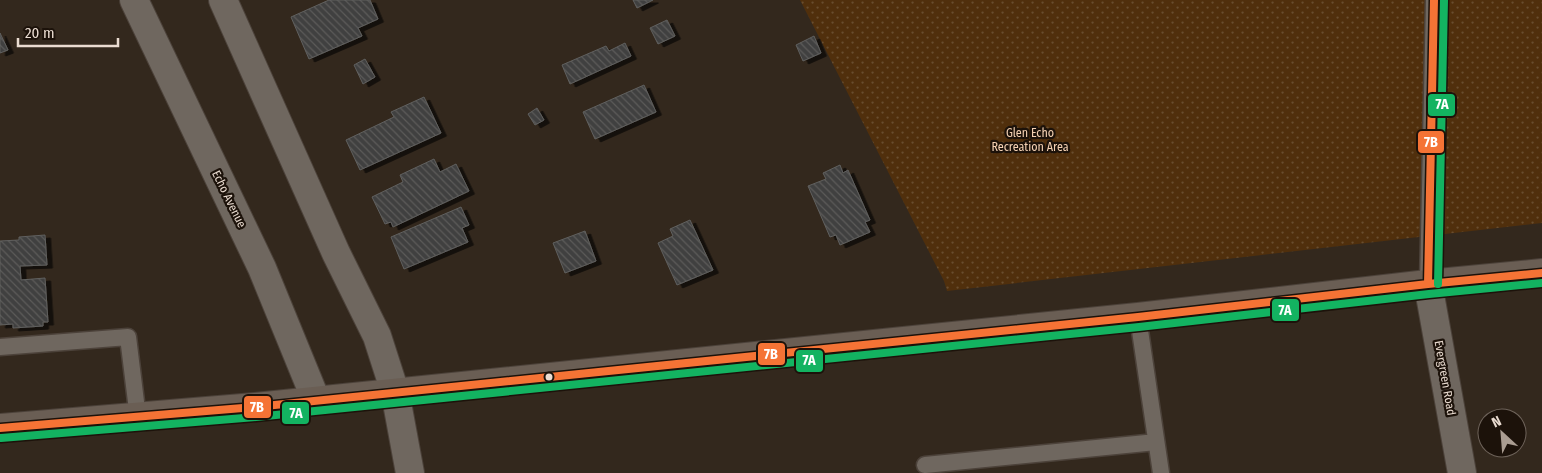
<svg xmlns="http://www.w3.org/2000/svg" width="1542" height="473" viewBox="0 0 1542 473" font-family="'Fira Sans Condensed',sans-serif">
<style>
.park{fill:url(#park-dots)}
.building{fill:url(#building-back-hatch);stroke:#60605f;filter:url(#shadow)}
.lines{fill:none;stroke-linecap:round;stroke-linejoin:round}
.service-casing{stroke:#4c423a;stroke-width:19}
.minor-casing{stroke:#4c423a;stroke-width:30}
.tertiary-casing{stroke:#4c423a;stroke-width:30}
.primary-casing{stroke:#4c423a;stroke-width:30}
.service{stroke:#6f675f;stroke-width:16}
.minor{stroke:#6f675f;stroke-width:28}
.tertiary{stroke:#6f675f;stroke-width:28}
.primary{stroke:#6a5e54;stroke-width:28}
.bus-1-casing{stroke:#1c120a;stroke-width:11}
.bus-2-casing{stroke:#1c120a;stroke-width:11}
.bus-1{stroke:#f57335;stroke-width:8}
.bus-2{stroke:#13b361;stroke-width:8}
.bus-dot{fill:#eadcd1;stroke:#1c120a;stroke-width:2}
.labels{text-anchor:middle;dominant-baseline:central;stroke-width:4.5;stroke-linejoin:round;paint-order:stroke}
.park-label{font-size:12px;fill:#f4d1b3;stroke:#1c120a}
.street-label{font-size:12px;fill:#eadcd1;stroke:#1c120a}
.line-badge{stroke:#1c120a;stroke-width:2}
.badge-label{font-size:14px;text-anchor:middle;font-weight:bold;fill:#fff}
</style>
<defs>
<pattern id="park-dots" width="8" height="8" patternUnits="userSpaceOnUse" patternTransform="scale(1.25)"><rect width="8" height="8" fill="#502f0c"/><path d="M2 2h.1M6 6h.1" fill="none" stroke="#694d2e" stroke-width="1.8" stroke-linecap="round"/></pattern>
<pattern id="building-back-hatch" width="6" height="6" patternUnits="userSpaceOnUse" patternTransform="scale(1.25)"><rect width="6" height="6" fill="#40403f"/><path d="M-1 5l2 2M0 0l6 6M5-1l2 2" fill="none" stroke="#5c5b5a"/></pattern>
<filter id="shadow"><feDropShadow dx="5.5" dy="3" stdDeviation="0" flood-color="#0009"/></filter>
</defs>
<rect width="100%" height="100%" fill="#33281d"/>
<path class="park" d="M800,0H1542V223L947,291L944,281Z"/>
<path class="building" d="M329,0H370L378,19L358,28L362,36L309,59L291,17Z
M633,0H653L637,8Z
M667,20L675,36L658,44L650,28Z
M0,33L8,50L0,53Z
M814,36L821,53L803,61L796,45Z
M625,43L631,56L570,84L562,65L606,46L609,51Z
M365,59L375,77L363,84L354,65Z
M644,85L656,112L595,139L583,112Z
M424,97L441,133L360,170L346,140L394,117L391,112Z
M537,108L544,120L535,125L528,114Z
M434,159L440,172L456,164L469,191L393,227L391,222L385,224L372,197L403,182L400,175Z
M840,165L843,173L848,170L870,220L865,222L870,232L840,245L836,235L830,237L808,186L826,179L823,173Z
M461,207L469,225L462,228L468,242L404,269L391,237Z
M690,220L713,270L677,285L658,243L673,236L670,229Z
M585,231L596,261L565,273L553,243Z
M45,235L47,265L20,266L21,280L45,278L48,322H43V326L13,328V324L0,325V241L19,240V237Z"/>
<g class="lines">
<defs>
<path id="service" d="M1428,284L1434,0
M1138,317L1161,473
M0,347L128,337L138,418
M925,465L1156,442"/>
<path id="minor" d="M134,0L262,268L316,400
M223,0L336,253L377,336L395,392L410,473"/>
<path id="tertiary" d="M1428,284L1462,473"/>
<path id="primary" d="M0,428L255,407L1138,317L1428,284L1542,273"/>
</defs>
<use href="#service" class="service-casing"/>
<use href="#minor" class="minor-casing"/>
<use href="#tertiary" class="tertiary-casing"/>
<use href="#primary" class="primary-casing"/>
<use href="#service" class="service"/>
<use href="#minor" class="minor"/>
<use href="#tertiary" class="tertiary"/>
<use href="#primary" class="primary"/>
<defs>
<path id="bus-1" d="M1428,284L1434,0
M0,428L255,407L1138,317L1428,284L1542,273"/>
<path id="bus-2" d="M1438,284L1444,0
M1,438L256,417L1139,327L1429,294L1542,283"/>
</defs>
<use href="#bus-1" class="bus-1-casing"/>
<use href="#bus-2" class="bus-2-casing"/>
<use href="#bus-1" class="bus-1"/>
<use href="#bus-2" class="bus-2"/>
</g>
<circle class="bus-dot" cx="549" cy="377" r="4.5"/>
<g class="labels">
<g class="park-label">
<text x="1030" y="133">Glen Echo<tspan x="1030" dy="14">Recreation Area</tspan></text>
</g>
<g class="street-label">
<text transform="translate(229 199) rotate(64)">Echo Avenue</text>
<text transform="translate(1445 378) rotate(80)">Evergreen Road</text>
</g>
</g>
<g class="line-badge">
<rect x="1427" y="93" width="29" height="24" rx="5" fill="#13b361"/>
<rect x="1417" y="130" width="28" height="24" rx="5" fill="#f57335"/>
<rect x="1271" y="298" width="29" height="24" rx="5" fill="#13b361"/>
<rect x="757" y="342" width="29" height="24" rx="5" fill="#f57335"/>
<rect x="795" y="349" width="29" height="24" rx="5" fill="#13b361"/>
<rect x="243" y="395" width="29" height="24" rx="5" fill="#f57335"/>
<rect x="281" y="401" width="29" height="24" rx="5" fill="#13b361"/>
</g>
<g class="badge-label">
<text x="1442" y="109">7A</text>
<text x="1431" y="147">7B</text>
<text x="1285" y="315">7A</text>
<text x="771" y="359">7B</text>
<text x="809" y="365">7A</text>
<text x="257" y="412">7B</text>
<text x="296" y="418">7A</text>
</g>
<g transform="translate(1502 433) rotate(334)"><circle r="24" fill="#1c120a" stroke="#6e635a"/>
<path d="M0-4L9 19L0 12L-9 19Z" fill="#aa9d92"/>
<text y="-8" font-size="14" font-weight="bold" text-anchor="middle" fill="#eadcd1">N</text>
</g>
<path d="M18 38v8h100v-8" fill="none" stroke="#eadcd1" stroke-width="2.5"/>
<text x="25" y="38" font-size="15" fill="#eadcd1" stroke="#1c120a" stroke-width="4" paint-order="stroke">20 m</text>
</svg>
